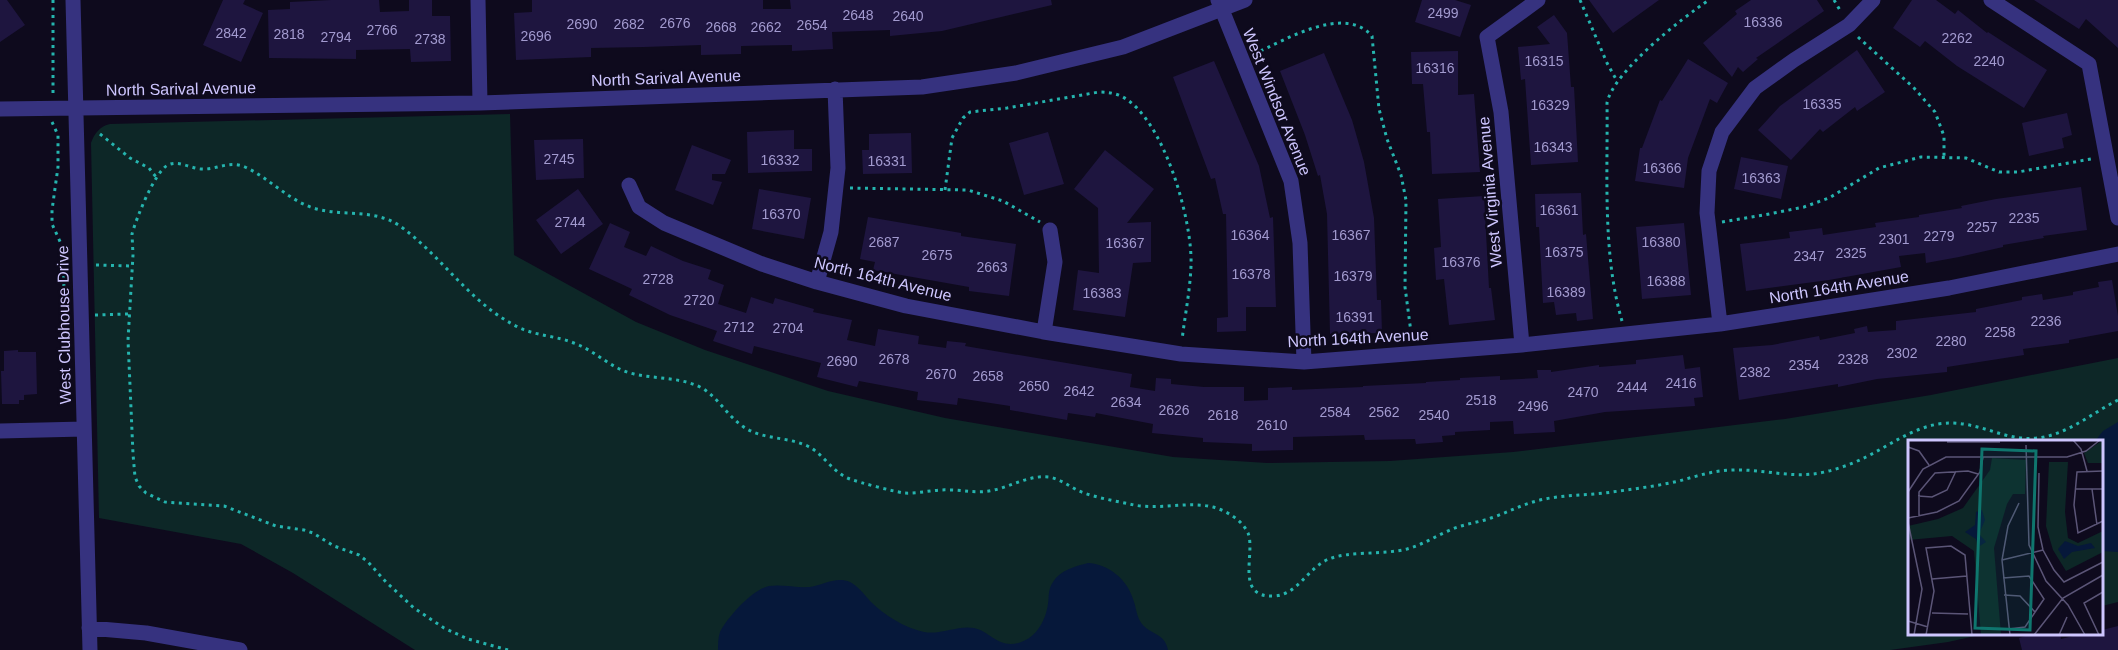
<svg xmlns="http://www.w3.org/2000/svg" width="2118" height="650" viewBox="0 0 2118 650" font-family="Arial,sans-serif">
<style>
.green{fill:#0d2727}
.water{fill:#06183a}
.building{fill:#1e153f}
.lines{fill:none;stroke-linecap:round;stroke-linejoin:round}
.path{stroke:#25b4ae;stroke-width:3;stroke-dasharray:3 4.5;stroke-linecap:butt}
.minor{stroke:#36327f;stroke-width:15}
.labels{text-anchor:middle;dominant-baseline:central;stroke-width:5;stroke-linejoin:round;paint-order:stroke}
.number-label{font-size:14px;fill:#a29acf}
.street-label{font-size:16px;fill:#cec6ff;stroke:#0e0a1d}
.inset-road{fill:none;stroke:#5b5577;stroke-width:1.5}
.view{fill:#0f766e;fill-opacity:0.15;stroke:#0f766e;stroke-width:3}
.inset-edge{fill:none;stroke:#cec6ff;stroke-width:3}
</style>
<rect width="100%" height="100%" fill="#0e0a1d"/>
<path class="green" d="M510,114L514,255L636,322L705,350L828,391L945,418L1173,457L1267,463L1390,461L1513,452L1785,419L1931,395L2118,358V602L2102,606V442H1910V634H1984L1948,642L1890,650H415L293,573L241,544L99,518L91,143C94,134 100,126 110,124Z"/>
<path class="water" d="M2118,422V552L2102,551V442L2095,441L2103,431Z
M1088,563C1108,564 1127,579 1133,599C1136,606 1136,614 1140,621C1148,635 1165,632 1168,650H718C718,644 718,638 720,632C727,618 753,589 769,586C782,584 796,588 810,587C823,585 836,576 850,582C858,586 864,594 870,601C884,615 905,628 924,632C941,635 958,625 974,628C988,631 996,644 1011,644C1033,643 1045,624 1048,604C1049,596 1048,589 1053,582C1060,570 1076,566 1088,563Z"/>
<path class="building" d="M0,0H7L25,25L0,42Z
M223,0H245L243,4L263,13L241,62L203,45Z
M331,0H379L380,12L409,11V0H432V16H450L451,61L411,62L410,49L356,50V59L269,58L268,10L290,9V2Z
M532,0H763V9H791L790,0H1051L1052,5L942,31L890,36V30L832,32L833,49L792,51V45L741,46V54L701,55V45L644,47L591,48V57L516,60L514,13L532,12Z
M1422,0H1455L1471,5L1460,37L1415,22Z
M1589,0H1659L1613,33Z
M1751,0H1817L1824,11L1756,58L1758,59L1743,72L1738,67L1732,77L1703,43L1737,14L1735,11Z
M1912,0H1936L1955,14L1958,10L1987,33L1988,32L2047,70L2024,108L1957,66L1925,41L1920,47L1893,28Z
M2034,0H2118V48L2086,19L2079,29Z
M1554,15L1567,33L1571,87H1574L1578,162L1531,165L1525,79L1521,80L1518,47L1550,44L1537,27Z
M1857,50L1885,92L1857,111L1855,107L1823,132L1820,129L1791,160L1758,130L1780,106Z
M1458,51V95L1474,94L1480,172L1432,174L1430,132H1427L1423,84H1412L1411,52Z
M1324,53L1352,120L1364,162L1374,218L1377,300H1381L1382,333L1330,334L1327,214L1320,175L1318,176L1305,135L1280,71Z
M1688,59L1728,83L1717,103L1710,99L1688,158L1684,188L1635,181L1640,148H1642L1660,100L1662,101Z
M1214,61L1259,166L1270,218L1273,217L1276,307H1246V331L1217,332V318L1228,317L1226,214H1223L1215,178L1211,179L1173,77Z
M2067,113L2072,135L2062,138L2064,148L2029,156L2022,123Z
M794,130V149H812V171L748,173L747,132Z
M1048,132L1064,184L1024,195L1009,143Z
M911,133L912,173L863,174L862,150H869V134Z
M583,139L584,178L536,180L534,140Z
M692,145L731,160L725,174H712V180L722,182L713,205L675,190Z
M1105,150L1154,189L1127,223L1151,222V262L1133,263L1125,317L1073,310L1078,270L1099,273L1098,208L1074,189Z
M1741,157L1788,166L1781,199L1734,189Z
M2081,187L2087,230L2043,236L2044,238L2003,245V247L1959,257L1926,263L1925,253L1899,256L1901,267L1829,280L1746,291L1740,244L1790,238L1789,232L1822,228L1823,235L1876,227L1875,223L1919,217V215L1962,208L1961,206L1996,199Z
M578,189L603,224L561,254L536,220Z
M759,189L811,198L804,239L752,229Z
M1581,193L1583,235L1586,234L1593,319L1577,321L1576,313L1556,315L1554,302L1543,303L1539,227H1536L1535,194Z
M1484,196L1489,288H1491L1495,320L1449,325L1444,279L1436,280L1434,248L1441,247L1438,199Z
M868,217L961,233V236L1016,244L1009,296L969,291V287L873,270L875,262L860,259Z
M610,223L630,232L624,247L646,256L651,246L683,261L711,270L708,279L724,285L718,304L746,313L751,297L773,304L775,298L814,309L813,312L852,320L847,340L875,346L878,329L919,336L918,344L946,348L947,341L966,343L965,346L1132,374L1130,387L1155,391L1156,378L1171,379V384L1204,387H1244V401L1268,400V388L1292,387V390L1363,387V386L1426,383V382L1460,380V378L1500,376V380L1538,378L1537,370H1551V372L1599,365V367L1636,364V360L1683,355L1685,369L1700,367L1703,397L1694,398L1695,406L1605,412L1554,421L1555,432L1514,434L1513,421L1490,422V430L1455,432V435L1442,436L1443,442L1416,444L1415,439L1365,440L1364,435L1293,437V450L1252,451V444L1203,442V438L1152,433L1153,424L1096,413L1095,417L1068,413L1067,420L1010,410V406L958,398L957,405L917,400L918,392L859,381L857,387L817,377L821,363L754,346L752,354L713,341L717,331L670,315L629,295L632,289L589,269Z
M1684,223L1691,295L1642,299L1636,227Z
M2112,280L2118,316V331L2069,340V343L2023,349L2024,355L1947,367V372L1877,379L1838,387V384L1739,400L1733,348L1772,345L1819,336L1820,340L1855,333L1854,329L1867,326L1868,332L1896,330V321L1976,312V309L2022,300V297L2042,294L2043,300L2073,295V292L2099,287L2098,282Z
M18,350V352H36L37,394L24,395V400H19V404H2L1,371H4V351Z
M2118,626V650H2022L2019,638L2035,633H2060L2061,639L2085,633H2102V630Z"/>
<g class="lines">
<path class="path" d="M53,0V95
M1580,0L1607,63L1617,81
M1834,0L1841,12
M1858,37L1914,88L1935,112L1944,136V157
M1254,54C1285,40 1344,4 1372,36L1379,109L1387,139L1401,175L1406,200L1405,287L1412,340
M52,122L58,135V167L52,210V224L63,248L64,291L62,317L66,316
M100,134L130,158L149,168L156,177
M850,188L968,190L1003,201L1040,222
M945,190L952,138L963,118L970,112L1007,108L1099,92C1107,92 1114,93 1121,96C1164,117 1193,222 1191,266C1190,291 1185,315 1182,340
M1722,222L1764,215L1804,207L1829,198L1879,168L1921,157L1966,158L1999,172H2018L2091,159
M96,265L132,266
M95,315L128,314
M1622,321C1602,253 1608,173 1607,103C1613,72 1682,18 1709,0
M508,650L468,639L444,628L414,608L386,582L368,562L359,555L334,546L313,533L304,530L276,526L224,506L165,502L146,493L139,486L135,477L133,454L128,340L133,255L132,234C136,219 155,171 168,165C179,160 189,168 201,169C217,170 229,160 245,167C269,178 287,199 313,208C342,217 374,208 400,226C443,257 471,305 520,328C537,336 557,336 574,343C596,351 611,369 634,374C656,379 679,377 700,387C717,396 726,414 741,425C760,440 784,436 805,445C823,452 831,472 850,479C861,483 892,491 904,493C919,494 934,489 949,490C965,490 979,494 994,490C1012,486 1029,475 1049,477C1060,479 1069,486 1079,491C1096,498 1116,501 1134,505C1160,510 1187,501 1213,507C1227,511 1242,520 1248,533C1256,553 1234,598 1274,596C1298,595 1308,567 1329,559C1348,551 1383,555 1407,549C1422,545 1434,537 1448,531C1462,524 1477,523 1491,518C1506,513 1519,506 1533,502C1559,494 1586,496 1612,492C1634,489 1657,486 1679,481C1697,476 1715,470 1734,470C1760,469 1786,477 1813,474C1830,472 1850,465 1866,457C1890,445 1911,429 1938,424C1976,418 2003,442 2037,438C2067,435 2092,413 2118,400"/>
<path class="minor" d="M73,0L90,650
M478,0L480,103
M1218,0L1291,181L1300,243L1304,362
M1991,0L2089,64L2118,218
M0,109L480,103L922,87L1016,73L1123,47L1245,0
M629,185L639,207L664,223L762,264L817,282L906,306L1044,332L1181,354L1304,362L1522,345L1720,324L1949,288L2118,254
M817,282L831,232L838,168L835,89
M1720,324L1707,213L1709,171L1722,132L1755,88L1794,60L1849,25L1873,0
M1044,332L1055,262L1050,230
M1522,345L1501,112L1487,37L1538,0
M0,431L84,429
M89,628L146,633L240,650"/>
</g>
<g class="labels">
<g class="number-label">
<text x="1443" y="13">2499</text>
<text x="858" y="15">2648</text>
<text x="908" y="16">2640</text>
<text x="1763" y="22">16336</text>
<text x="675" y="23">2676</text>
<text x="582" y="24">2690</text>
<text x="629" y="24">2682</text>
<text x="812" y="25">2654</text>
<text x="721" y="27">2668</text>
<text x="766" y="27">2662</text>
<text x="382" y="30">2766</text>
<text x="231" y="33">2842</text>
<text x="289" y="34">2818</text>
<text x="536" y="36">2696</text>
<text x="336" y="37">2794</text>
<text x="1957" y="38">2262</text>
<text x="430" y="39">2738</text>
<text x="1544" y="61">16315</text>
<text x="1989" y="61">2240</text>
<text x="1435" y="68">16316</text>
<text x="1822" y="104">16335</text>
<text x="1550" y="105">16329</text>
<text x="1553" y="147">16343</text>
<text x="559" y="159">2745</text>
<text x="780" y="160">16332</text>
<text x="887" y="161">16331</text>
<text x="1662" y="168">16366</text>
<text x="1761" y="178">16363</text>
<text x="1559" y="210">16361</text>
<text x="781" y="214">16370</text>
<text x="2024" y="218">2235</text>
<text x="570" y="222">2744</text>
<text x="1982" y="227">2257</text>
<text x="1250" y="235">16364</text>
<text x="1351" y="235">16367</text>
<text x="1939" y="236">2279</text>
<text x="1894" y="239">2301</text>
<text x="884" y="242">2687</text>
<text x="1661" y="242">16380</text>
<text x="1125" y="243">16367</text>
<text x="1564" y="252">16375</text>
<text x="1851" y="253">2325</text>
<text x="937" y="255">2675</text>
<text x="1809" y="256">2347</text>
<text x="1461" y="262">16376</text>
<text x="992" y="267">2663</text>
<text x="1251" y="274">16378</text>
<text x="1353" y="276">16379</text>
<text x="658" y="279">2728</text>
<text x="1666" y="281">16388</text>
<text x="1566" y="292">16389</text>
<text x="1102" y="293">16383</text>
<text x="699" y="300">2720</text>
<text x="1355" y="317">16391</text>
<text x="2046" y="321">2236</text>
<text x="739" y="327">2712</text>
<text x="788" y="328">2704</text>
<text x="2000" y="332">2258</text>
<text x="1951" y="341">2280</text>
<text x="1902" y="353">2302</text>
<text x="894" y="359">2678</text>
<text x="1853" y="359">2328</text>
<text x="842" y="361">2690</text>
<text x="1804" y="365">2354</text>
<text x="1755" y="372">2382</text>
<text x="941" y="374">2670</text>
<text x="988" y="376">2658</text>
<text x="1681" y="383">2416</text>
<text x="1034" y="386">2650</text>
<text x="1632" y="387">2444</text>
<text x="1079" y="391">2642</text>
<text x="1583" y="392">2470</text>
<text x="1481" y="400">2518</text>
<text x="1126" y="402">2634</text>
<text x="1533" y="406">2496</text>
<text x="1174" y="410">2626</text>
<text x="1335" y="412">2584</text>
<text x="1384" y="412">2562</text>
<text x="1223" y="415">2618</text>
<text x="1434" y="415">2540</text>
<text x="1272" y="425">2610</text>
</g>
<g class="street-label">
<text transform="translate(666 78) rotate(-2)">North Sarival Avenue</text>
<text transform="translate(181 89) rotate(-1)">North Sarival Avenue</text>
<text transform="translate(1277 102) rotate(68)">West Windsor Avenue</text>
<text transform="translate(1490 192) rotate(-95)">West Virginia Avenue</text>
<text transform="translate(883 279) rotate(14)">North 164th Avenue</text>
<text transform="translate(1839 287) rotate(-9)">North 164th Avenue</text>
<text transform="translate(64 325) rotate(-91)">West Clubhouse Drive</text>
<text transform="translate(1358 338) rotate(-3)">North 164th Avenue</text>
</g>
</g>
<g transform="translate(1908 440)">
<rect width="195" height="195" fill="#0e0a1d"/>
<path d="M195,0V23H180L176,13ZM84,18L118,20L117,54H105L99,64L86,108L93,195H73L66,111L44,96L0,100V86L30,79L55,68L82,30ZM141,22H160L157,72L160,98L170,103L195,91V112L158,131L145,110L138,86Z" fill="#0d2727"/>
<path d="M74,70L77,80L71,94L78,102L70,107L68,99L57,92L67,85L68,72ZM157,101L170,106L183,103L187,108L164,112L156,119L150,109Z" fill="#06183a"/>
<path class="inset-road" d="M165,0L173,9L179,31M39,2H92M118,5L121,105L138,141L160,165L177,195M0,7L11,11L21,25M195,31L169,32L166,65L170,93L195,81M131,33L130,87L135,110L146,130L156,142L195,122M167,49H195M184,49L189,85M0,52L15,29L38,17H159L178,11L192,0M10,56L24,57L39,50L48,31M11,76V52L27,33L60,31L70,34M0,78L29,72L51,61L72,32L75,17M0,82L14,149L6,195M94,120L135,110M95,138L121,136L136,159L117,187L101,189M24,139L59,136M0,141V166M96,155L112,156L127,172M24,173L60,174M0,181L20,187M18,195L26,151L18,108L43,106L57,115L64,195M102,195L94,120L100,86L111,63M126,195L155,158L195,135M151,195L159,177M191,195L176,163L195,152"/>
<path class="view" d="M74,9L128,11L122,190L67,188Z"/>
<rect width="195" height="195" class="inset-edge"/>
</g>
</svg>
